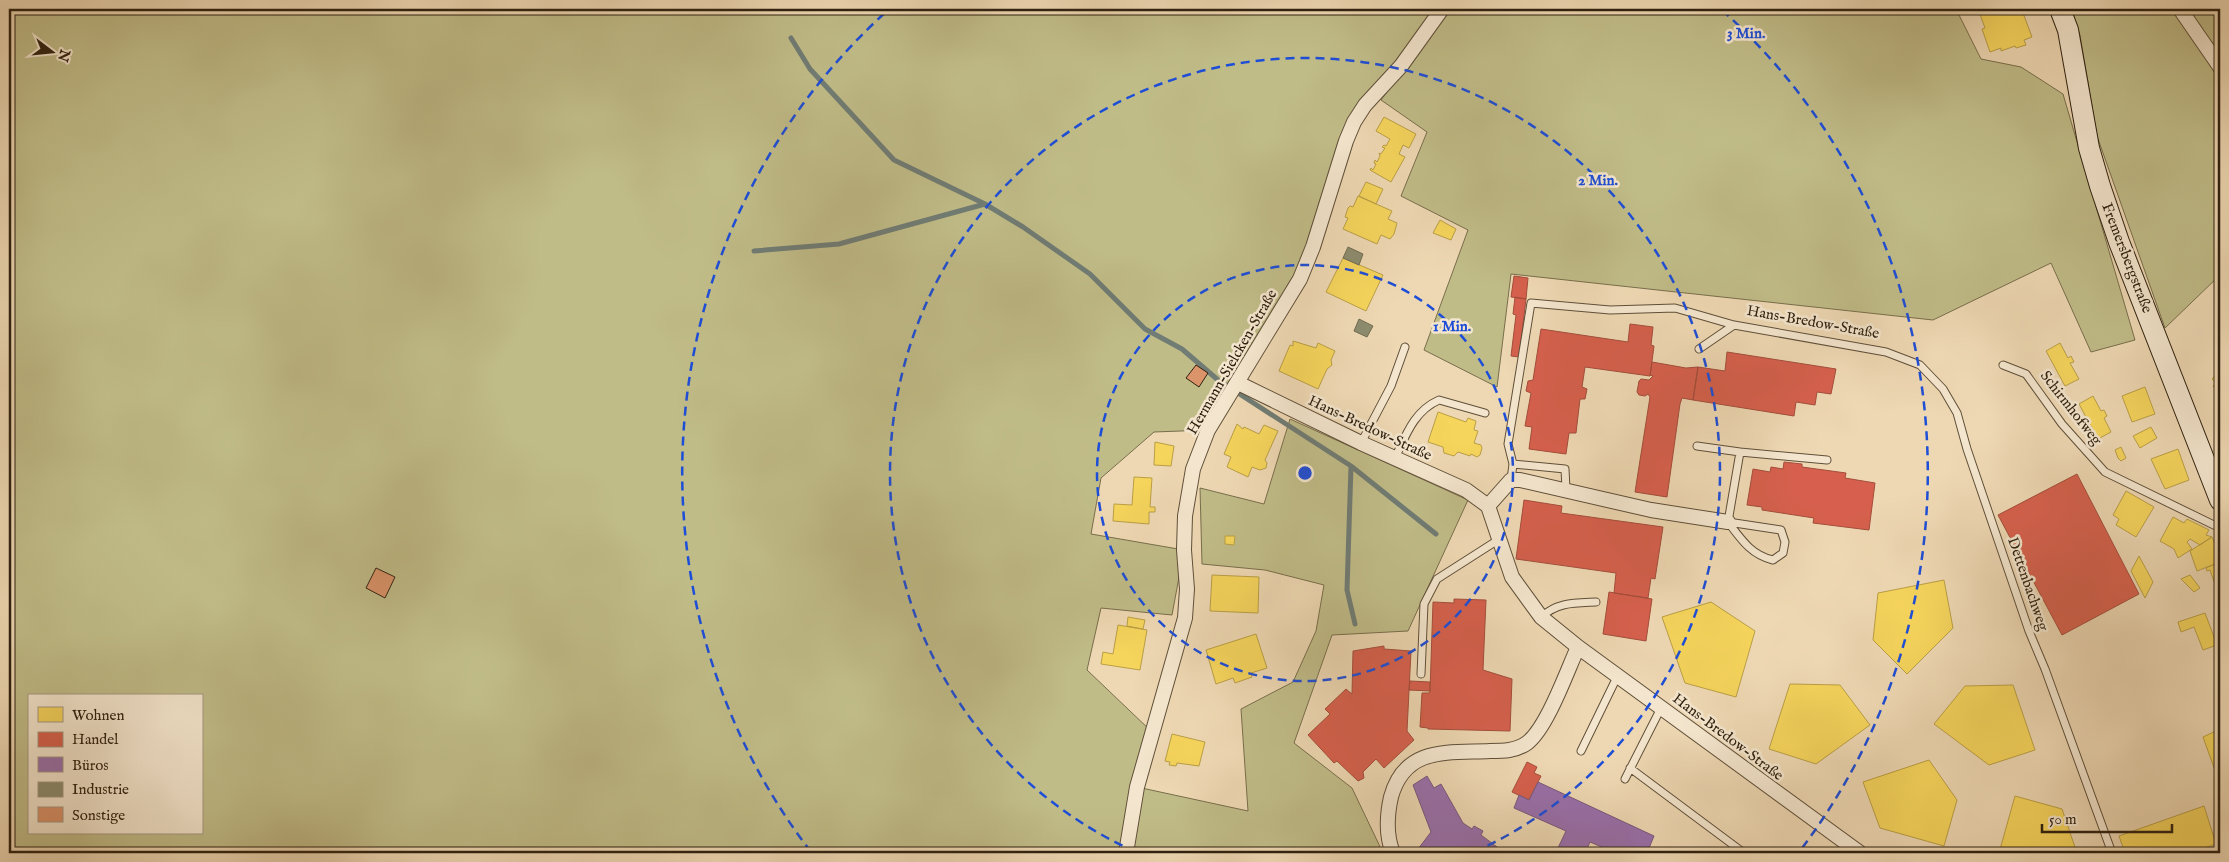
<svg xmlns="http://www.w3.org/2000/svg" width="2229" height="862" viewBox="0 0 2229 862" font-family="'IM FELL English',serif">
<style>
.green{fill:#c0bc88;stroke:#786e4c;fill-rule:evenodd}
.homes{fill:#f6d55c;stroke:#ba9f45}
.shops{fill:#d6604d;stroke:#a44d3b}
.offices{fill:#9970ab;stroke:#79587c}
.industry{fill:#8c8c6e;stroke:#706c52}
.lines{fill:none;stroke-linecap:round;stroke-linejoin:round}
.stream{stroke:#707c74;stroke-width:5}
.building{fill:#db936a;stroke:#2f2110}
.service-casing{stroke:#5f4f39;stroke-width:9}
.minor-casing{stroke:#5f4f39;stroke-width:16}
.secondary-casing{stroke:#2f2110;stroke-width:22}
.service{stroke:#f4e6ce;stroke-width:7}
.minor{stroke:#f4e6ce;stroke-width:14}
.secondary{stroke:#f4e6ce;stroke-width:20}
.ring{fill:none;stroke:#1d4ed8;stroke-width:2.5;stroke-dasharray:9 6}
.labels{text-anchor:middle;dominant-baseline:central;stroke-width:5;stroke-linejoin:round;paint-order:stroke}
.street-label{font-size:15px;fill:#2f2110;stroke:#f4e6ce}
.centre{fill:#1d4ed8;stroke:#f4e6ce;stroke-width:2.5}
.ring-label{font-size:15px;text-anchor:middle;font-weight:bold;fill:#1d4ed8;stroke:#f4e6ce;stroke-width:5;stroke-linejoin:round;paint-order:stroke}
</style>
<rect width="100%" height="100%" fill="#eed8b3"/>
<filter id="stains"><feTurbulence type="fractalNoise" baseFrequency=".004" numOctaves="4"/><feColorMatrix values="0 0 0 0 .2 0 0 0 0 .09 0 0 0 0 .02 0 0 0 .5 -.17"/></filter>
<radialGradient id="worn" r=".72"><stop offset=".6" stop-color="#630" stop-opacity="0"/><stop offset="1" stop-color="#630" stop-opacity=".3"/></radialGradient>
<path class="green" d="M9,9H1956L1981,59L2021,67L2063,94L2135,340L2091,352L2051,263L1933,320L1511,274L1497,387L1424,350L1468,230L1401,196L1427,132L1381,100L1404,69L1365,105L1313,247L1208,430L1154,432L1101,478L1091,534L1184,550L1172,615L1101,608L1087,670L1151,731L1137,787L1248,811L1241,709L1293,682L1316,631L1324,585L1265,570L1202,564L1200,488L1264,504L1290,419L1468,500L1408,631L1332,635L1294,743L1352,788L1383,853H9ZM29,696H201V833H29Z
M2071,9H2220V275L2165,328L2097,136L2080,35Z"/>
<path class="homes" d="M1978,9H2019L2020,14L2023,13L2032,37L2024,40L2026,45L2016,48L2015,46L2001,51V48L1990,52L1982,29L1985,28Z
M1384,117L1416,134L1409,148L1403,145L1399,154L1405,157L1391,182L1370,170L1371,168L1373,170L1376,164L1374,163L1375,160L1377,162L1380,156L1379,153L1381,154L1385,148L1382,147L1384,145L1386,146L1390,139L1376,131Z
M1366,182L1383,189L1376,204L1359,196Z
M1358,196L1392,211L1388,219L1397,223L1394,234L1390,239L1381,235L1377,244L1343,229L1348,218L1345,217L1348,208L1350,206L1353,207Z
M1440,220L1456,229L1451,240L1433,233Z
M1343,258L1383,275L1366,311L1326,292Z
M1293,341L1316,348L1318,343L1335,351L1331,360L1332,365L1327,369L1318,389L1279,371L1290,345L1293,346Z
M2060,343L2068,358L2071,356L2074,362L2070,363L2079,379L2065,386L2046,351Z
M2220,370V400L2216,395L2219,393L2213,386L2216,383L2212,379Z
M2145,387L2155,414L2132,422L2122,396Z
M2093,396L2101,411L2104,410L2107,416L2104,418L2111,432L2098,439L2079,404Z
M1438,412L1466,422L1468,418L1476,421L1474,430L1478,431L1474,443L1481,445L1482,448L1480,455L1477,457L1471,454L1470,456L1458,452L1454,456L1444,453L1443,447L1428,442Z
M1237,424L1243,429L1244,427L1259,434L1264,425L1278,431L1265,460L1267,463L1266,468L1260,470L1252,467L1248,477L1227,467L1231,457L1224,454Z
M2151,427L2157,438L2140,448L2133,436Z
M1155,442L1174,446L1171,466L1154,465Z
M2121,447L2126,458L2121,461L2118,458L2115,450Z
M2178,449L2189,480L2165,489L2151,459Z
M1134,477L1152,478L1150,507H1155V512H1149V524L1113,521L1114,504L1132,505Z
M2126,491L2154,507L2136,537L2116,525L2119,519L2113,515Z
M2173,517L2184,523L2187,519L2209,530L2206,535L2212,537L2200,545L2190,539L2187,542L2192,549L2178,558L2174,549L2160,541Z
M1225,536H1235L1234,545L1225,544Z
M2212,537L2220,556V562L2197,571L2190,551Z
M2139,556L2153,582L2145,598L2131,571Z
M2220,562V599L2210,570L2207,571L2206,568Z
M1212,575L1259,577L1258,613L1210,611Z
M2190,575L2200,588L2194,592L2181,579Z
M1944,580L1953,628L1907,674L1873,640L1878,593Z
M1711,602L1755,631L1736,697L1685,683L1662,617Z
M2205,613L2217,645L2203,650L2194,627L2181,632L2178,622Z
M1128,617L1145,620L1143,629L1127,626Z
M1118,625L1147,630L1140,670L1101,664L1103,652L1113,654Z
M1256,634L1267,668L1251,673L1252,677L1235,683L1233,678L1216,684L1206,650Z
M1790,684L1840,685L1870,725L1816,764L1769,749Z
M2013,685L2035,750L1989,765L1934,724L1965,686Z
M2220,729V775L2217,776L2203,737Z
M1172,734L1205,742L1199,766L1177,763L1176,766L1169,765L1170,762L1165,761Z
M1929,760L1957,800L1944,846L1880,828L1863,782Z
M2015,796L2062,809L2077,853H1999Z
M2204,806L2216,844L2190,853H2125L2119,836Z"/>
<path class="shops" d="M1514,276L1528,278L1526,299L1511,297Z
M1515,297L1526,299L1519,357L1511,356L1516,315L1513,314Z
M1630,324L1653,327L1651,345L1654,346L1650,376L1585,367L1582,387L1587,389L1585,399H1580L1576,433H1569L1566,454L1529,449L1532,427L1525,426L1531,393L1526,391L1528,381L1533,380L1541,329L1628,342Z
M1727,352L1836,369L1831,394L1817,392L1815,405L1796,402L1794,416L1693,400L1698,367L1725,371Z
M1652,362L1686,368L1698,367L1693,400L1682,398L1680,404L1667,497L1635,492L1650,397L1648,394L1645,396L1639,395L1637,392L1639,381L1641,379L1649,380L1653,376L1650,375Z
M1784,462L1802,464V467L1846,473L1845,478L1875,483L1869,530L1813,523L1814,518L1762,510V507L1747,505L1753,469L1770,472L1771,467L1783,469Z
M2077,474L2139,594L2062,635L1998,515Z
M1524,500L1562,506L1561,513L1663,527L1655,579L1651,578L1648,598L1614,593L1616,573L1516,559Z
M1609,592L1652,599L1646,641L1603,634Z
M1454,599L1486,600L1483,670L1512,679L1510,731L1428,729V728L1420,727L1422,693H1429L1430,691L1433,602L1454,603Z
M1384,646V649L1411,651L1407,731L1414,740L1384,768L1376,759L1363,772L1364,778L1358,781L1337,761L1334,763L1308,735L1330,714L1325,709L1346,689L1352,694L1353,651Z
M1410,681L1430,682V691L1409,690Z
M1527,762L1537,767L1534,773L1541,776L1529,800L1512,792Z"/>
<path class="offices" d="M1427,776L1434,788L1441,784L1463,823L1472,829L1474,826L1483,831L1481,835L1505,853H1415L1431,832L1413,785Z
M1538,782L1654,836L1647,853H1616L1590,842L1585,853H1552L1554,849L1557,850L1566,831L1514,808L1519,795L1529,800Z"/>
<path class="industry" d="M1348,247L1363,254L1359,265L1343,258Z
M1359,319L1373,326L1367,337L1354,331Z"/>
<g class="lines">
<path class="stream" d="M791,38L810,69L894,160L985,204L1023,227L1090,274L1145,329L1182,349L1218,380L1351,466L1436,534
M754,251L839,244L985,204
M1351,466L1347,590L1355,624"/>
</g>
<path class="building" d="M1196,365L1208,373L1199,387L1186,378Z
M376,568L395,577L385,598L366,588Z"/>
<g class="lines">
<defs>
<path id="service" d="M1699,349L1734,325L1886,352L1920,365L1943,389L1957,413L1967,449L2029,631L2045,669L2112,853
M2003,365L2026,374L2062,424L2105,472L2220,528
M1361,443L1391,386L1405,347
M1697,446L1740,452L1827,460
M1395,458C1406,435 1414,411 1439,400L1485,413
M1513,464L1565,469L1566,489
M1511,480L1513,464L1508,444L1531,303L1610,310L1675,308L1734,325
M1728,522L1781,530L1785,542L1783,553L1773,560C1751,555 1741,539 1728,522Z
M1728,522L1740,452
M1541,617C1558,602 1574,603 1596,602
M1421,674L1424,604L1437,579L1498,540
M1581,751L1618,675
M1630,768L1744,853
M1625,779L1661,708"/>
<path id="minor" d="M2180,9L2220,67
M1238,383L1361,443L1466,490L1488,506L1512,577L1541,617L1578,647L1860,853
M1488,506L1511,480H1520L1651,510L1728,522
M1126,853L1137,787L1185,618L1187,589L1184,550L1185,516L1193,469L1208,430L1300,279L1313,247L1346,141L1354,122L1365,105L1401,66L1442,9
M1393,853C1386,836 1387,815 1391,797C1405,746 1448,753 1490,751C1503,751 1516,751 1527,743C1547,728 1567,671 1578,647"/>
<path id="secondary" d="M2060,9L2068,30L2089,148L2100,186L2119,242L2220,500"/>
</defs>
<use href="#service" class="service-casing"/>
<use href="#minor" class="minor-casing"/>
<use href="#secondary" class="secondary-casing"/>
<use href="#service" class="service"/>
<use href="#minor" class="minor"/>
<use href="#secondary" class="secondary"/>
</g>
<g class="ring">
<circle cx="1305" cy="473" r="208"/>
<path d="M1136 852A415 415 0 1 1 1474 852"/>
<path d="M811 852A623 623 0 0 1 888 10M1722 10A623 623 0 0 1 1799 852"/>
</g>
<g class="labels">
<g class="street-label">
<text transform="translate(2127 258) rotate(69)">Fremersbergstraße</text>
<text transform="translate(1813 322) rotate(10)">Hans-Bredow-Straße</text>
<text transform="translate(1232 362) rotate(-60)">Hermann-Sielcken-Straße</text>
<text transform="translate(2071 408) rotate(52)">Schirmhofweg</text>
<text transform="translate(1370 428) rotate(25)">Hans-Bredow-Straße</text>
<text transform="translate(2028 584) rotate(71)">Dettenbachweg</text>
<text transform="translate(1728 737) rotate(37)">Hans-Bredow-Straße</text>
</g>
</g>
<circle cx="1305" cy="473" r="8" class="centre"/>
<g class="ring-label">
<text x="1746" y="38">3 Min.</text>
<text x="1598" y="185">2 Min.</text>
<text x="1452" y="331">1 Min.</text>
</g>
<rect width="2229" height="862" fill="none" stroke="#eed8b3" stroke-width="30"/>
<rect x="10" y="10" width="2209" height="842" fill="none" stroke="#2f2110" stroke-width="2.5"/>
<rect x="15" y="15" width="2199" height="832" fill="none" stroke="#2f2110"/>
<rect x="28" y="694" width="175" height="140" fill="#f4e6ce" stroke="#a59782"/>
<rect x="38" y="707" width="25" height="15" fill="#f6d55c" stroke="#a59782"/>
<text x="72" y="720" font-size="15" fill="#2f2110">Wohnen</text>
<rect x="38" y="732" width="25" height="15" fill="#d6604d" stroke="#a59782"/>
<text x="72" y="744" font-size="15" fill="#2f2110">Handel</text>
<rect x="38" y="757" width="25" height="15" fill="#9970ab" stroke="#a59782"/>
<text x="72" y="770" font-size="15" fill="#2f2110">Büros</text>
<rect x="38" y="782" width="25" height="15" fill="#8c8c6e" stroke="#a59782"/>
<text x="72" y="794" font-size="15" fill="#2f2110">Industrie</text>
<rect x="38" y="807" width="25" height="15" fill="#db936a" stroke="#a59782"/>
<text x="72" y="820" font-size="15" fill="#2f2110">Sonstige</text>
<g transform="translate(52 52) rotate(106)" stroke="#f4e6ce" stroke-width="4" paint-order="stroke">
<path d="M0-4L9 19L0 12L-9 19Z" fill="#2f2110"/>
<text y="-8" font-size="14" font-weight="bold" text-anchor="middle" fill="#2f2110">N</text>
</g>
<path d="M2042 824v8h130v-8" fill="none" stroke="#2f2110" stroke-width="2.5"/>
<text x="2049" y="824" font-size="15" fill="#2f2110" stroke="#f4e6ce" stroke-width="4" paint-order="stroke">50 m</text>
<rect width="100%" height="100%" filter="url(#stains)"/>
<rect width="100%" height="100%" fill="url(#worn)"/>
</svg>
